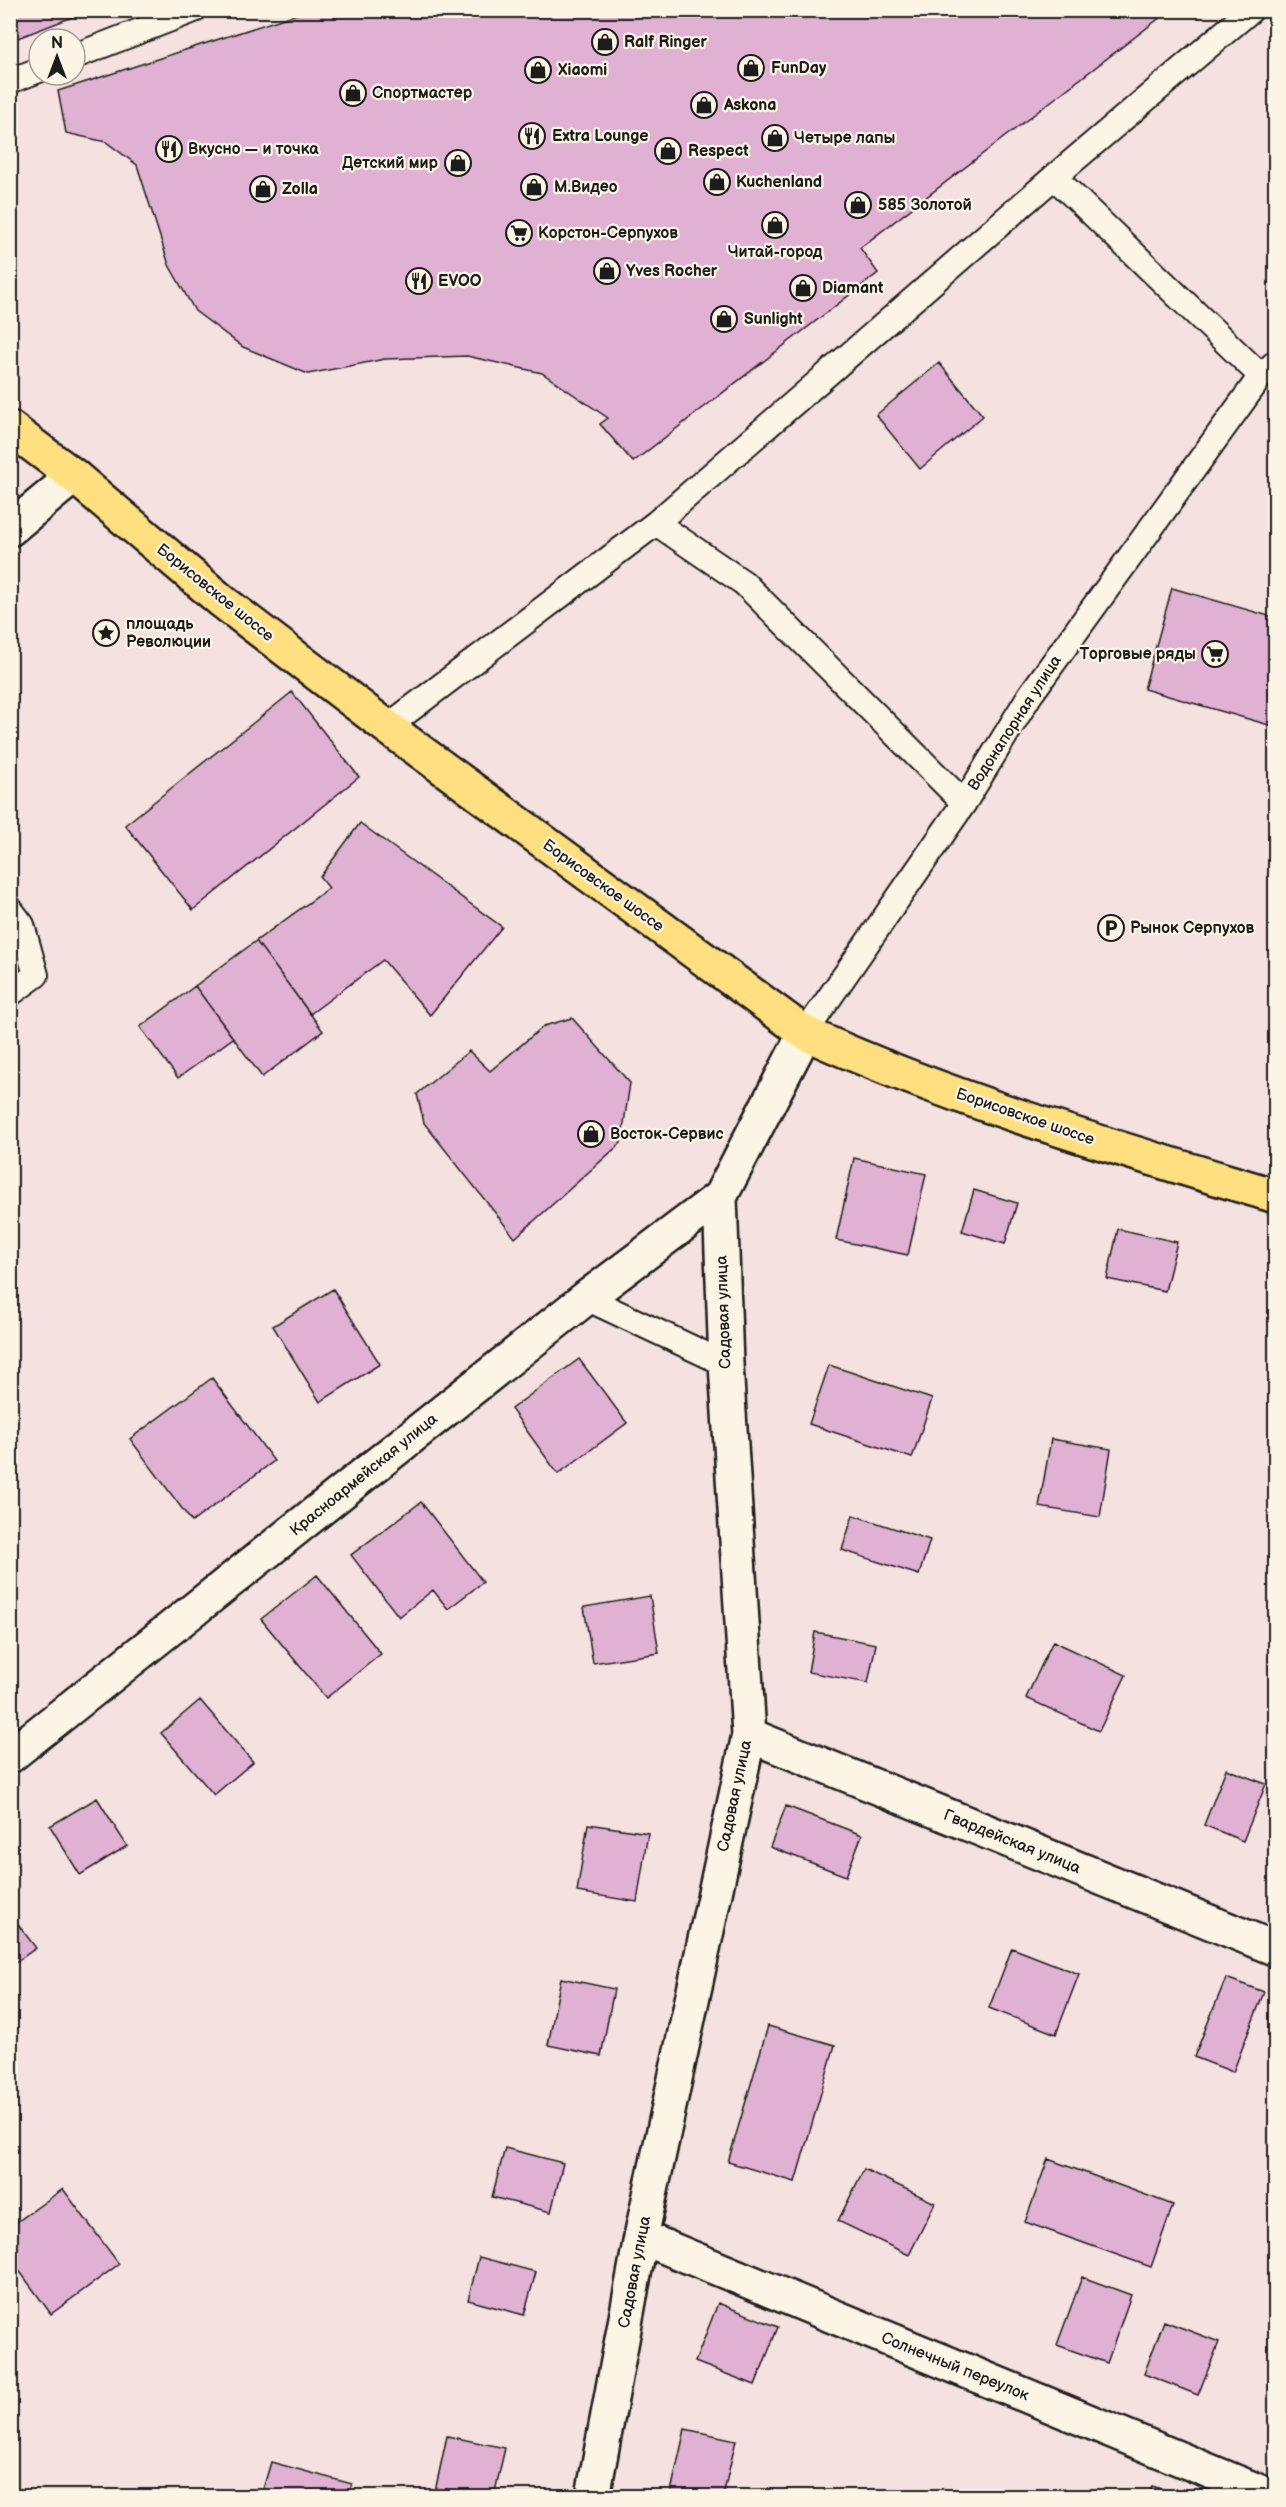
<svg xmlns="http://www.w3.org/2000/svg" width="1286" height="2507" viewBox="0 0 1286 2507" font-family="'Balsamiq Sans',sans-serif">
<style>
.building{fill:#e0b1d3;stroke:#1c1c1c;stroke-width:1.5}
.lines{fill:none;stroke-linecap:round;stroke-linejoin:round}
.lane-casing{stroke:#1c1c1c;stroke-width:28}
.street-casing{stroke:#1c1c1c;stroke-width:38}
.primary-casing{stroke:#1c1c1c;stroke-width:38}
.lane{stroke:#fcf5e5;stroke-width:24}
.street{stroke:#fcf5e5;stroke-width:33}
.primary{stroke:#ffdf80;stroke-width:33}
.labels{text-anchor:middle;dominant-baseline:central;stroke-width:4.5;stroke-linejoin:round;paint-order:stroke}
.poi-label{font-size:16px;font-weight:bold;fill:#1c1c1c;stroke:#fcf5e5;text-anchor:start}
.street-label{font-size:16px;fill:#1c1c1c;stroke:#fcf5e5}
</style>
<rect width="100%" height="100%" fill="#f4e1e0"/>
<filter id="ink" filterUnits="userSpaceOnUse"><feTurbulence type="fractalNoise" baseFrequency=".0167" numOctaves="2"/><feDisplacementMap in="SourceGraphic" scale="12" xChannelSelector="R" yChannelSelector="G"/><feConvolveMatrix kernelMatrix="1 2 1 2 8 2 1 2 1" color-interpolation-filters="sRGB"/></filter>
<g filter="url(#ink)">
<path class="building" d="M10,10H91L10,41Z
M309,10H1170L860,248L878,273L633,462L600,424L608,418L542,373L467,356L385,359L308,374L243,347L195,311L169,265L137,165L106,142L66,133L58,91Z
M1259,10H1276V31Z
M939,363L983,416L920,469L876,415Z
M1172,588L1276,618V727L1144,689Z
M292,692L359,777L193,910L125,825Z
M360,823L502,927L430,1015L383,960L310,1014L256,941L329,888L320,877Z
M256,941L323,1031L262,1077L195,986Z
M195,986L233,1038L178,1078L140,1027Z
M572,1018L630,1083L621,1143L515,1238L424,1123L417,1094L469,1051L490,1071L544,1026Z
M854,1158L926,1174L908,1255L836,1240Z
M974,1190L1017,1203L1005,1244L962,1231Z
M1118,1229L1177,1242L1165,1291L1107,1279Z
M333,1289L380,1364L320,1402L273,1326Z
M579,1359L627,1423L558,1474L511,1409Z
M829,1365L932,1399L912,1458L809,1424Z
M212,1378L274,1461L192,1522L130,1439Z
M1051,1439L1111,1449L1100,1517L1039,1507Z
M421,1502L483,1582L448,1609L433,1590L399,1617L351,1555Z
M853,1515L930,1540L919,1575L842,1550Z
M317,1575L381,1654L326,1698L261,1619Z
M650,1596L659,1653L593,1663L584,1607Z
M815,1632L876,1644L868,1683L808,1672Z
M1053,1641L1126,1675L1099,1731L1026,1698Z
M200,1700L253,1762L214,1795L161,1733Z
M1226,1769L1266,1784L1243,1841L1204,1825Z
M97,1798L127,1846L80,1875L50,1826Z
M786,1806L862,1835L846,1876L770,1847Z
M588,1824L648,1833L637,1902L577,1892Z
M10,1914L36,1948L10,1966Z
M1012,1948L1079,1974L1056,2034L989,2008Z
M561,1978L614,1989L601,2056L548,2045Z
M1226,1978L1264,1992L1233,2072L1194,2057Z
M768,2026L835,2045L795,2182L728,2162Z
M505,2148L563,2163L551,2212L492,2197Z
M1048,2159L1173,2205L1151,2267L1025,2222Z
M864,2169L935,2203L909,2255L838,2221Z
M63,2189L119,2264L51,2314L10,2258V2227Z
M479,2257L536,2272L524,2315L468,2300Z
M1082,2277L1131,2295L1107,2363L1057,2345Z
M718,2303L778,2327L755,2385L695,2362Z
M1164,2321L1219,2342L1198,2395L1144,2374Z
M685,2429L736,2440L723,2496H670Z
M447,2436L505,2448L494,2496H434Z
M271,2462L352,2484L349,2496H261Z
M1152,2486L1184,2496H1149Z"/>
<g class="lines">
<defs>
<path id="lane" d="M75,56L194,10
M10,81L39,70
M1054,177L1251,10
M387,727L656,523
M964,803L744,583L656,523L1054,177L1261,376
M10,909L22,925L36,975L10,994
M805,1033L964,803L1030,695L1261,376L1276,362
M586,1298L726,1364"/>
<path id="street" d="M10,529L74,476
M749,1735L1276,1949
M10,1756L586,1298L720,1197
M641,2237L1270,2496
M593,2496L641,2237L749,1735L726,1364L720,1197L805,1033"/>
<path id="primary" d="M10,428L74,476L223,602L387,727L805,1033C956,1102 1117,1148 1276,1196"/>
</defs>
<use href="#lane" class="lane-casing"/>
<use href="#street" class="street-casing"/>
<use href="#primary" class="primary-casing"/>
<use href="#lane" class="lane"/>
<use href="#street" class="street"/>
<use href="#primary" class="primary"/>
</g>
</g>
<defs>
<symbol id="shop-ring" viewBox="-11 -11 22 22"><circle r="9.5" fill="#fcf5e5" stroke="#1c1c1c" stroke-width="1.5"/><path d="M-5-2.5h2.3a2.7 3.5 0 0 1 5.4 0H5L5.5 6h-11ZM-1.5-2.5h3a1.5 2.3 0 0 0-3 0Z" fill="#1c1c1c"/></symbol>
<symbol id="restaurant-ring" viewBox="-11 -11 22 22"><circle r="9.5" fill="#fcf5e5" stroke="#1c1c1c" stroke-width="1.5"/><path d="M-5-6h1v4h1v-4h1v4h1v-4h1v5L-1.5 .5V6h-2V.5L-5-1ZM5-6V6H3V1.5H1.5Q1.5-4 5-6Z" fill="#1c1c1c"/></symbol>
<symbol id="supermarket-ring" viewBox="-11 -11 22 22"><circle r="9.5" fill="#fcf5e5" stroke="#1c1c1c" stroke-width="1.5"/><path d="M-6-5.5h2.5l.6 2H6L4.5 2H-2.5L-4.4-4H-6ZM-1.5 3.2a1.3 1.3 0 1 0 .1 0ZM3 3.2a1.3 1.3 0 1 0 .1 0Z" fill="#1c1c1c"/></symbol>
<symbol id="sight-ring" viewBox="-11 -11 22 22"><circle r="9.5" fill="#fcf5e5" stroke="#1c1c1c" stroke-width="1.5"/><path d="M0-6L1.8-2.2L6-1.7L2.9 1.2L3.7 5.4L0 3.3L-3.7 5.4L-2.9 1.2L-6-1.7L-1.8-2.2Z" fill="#1c1c1c"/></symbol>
<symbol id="parking-ring" viewBox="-11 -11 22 22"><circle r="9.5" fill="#fcf5e5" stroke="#1c1c1c" stroke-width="1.5"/><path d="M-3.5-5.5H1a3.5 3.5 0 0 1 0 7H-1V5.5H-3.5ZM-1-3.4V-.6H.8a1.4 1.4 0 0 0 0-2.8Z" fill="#1c1c1c"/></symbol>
</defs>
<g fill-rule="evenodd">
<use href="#shop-ring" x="590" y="27" width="30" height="30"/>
<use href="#shop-ring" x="736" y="53" width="30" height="30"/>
<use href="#shop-ring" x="523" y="55" width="30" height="30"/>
<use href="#shop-ring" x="338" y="78" width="30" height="30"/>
<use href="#shop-ring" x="689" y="90" width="30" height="30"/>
<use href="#restaurant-ring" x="517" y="121" width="30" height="30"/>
<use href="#shop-ring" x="760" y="123" width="30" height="30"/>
<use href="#restaurant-ring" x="154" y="134" width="30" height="30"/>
<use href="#shop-ring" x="653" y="136" width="30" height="30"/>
<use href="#shop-ring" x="443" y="148" width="30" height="30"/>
<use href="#shop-ring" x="702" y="167" width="30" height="30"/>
<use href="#shop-ring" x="519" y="172" width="30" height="30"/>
<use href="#shop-ring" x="248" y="174" width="30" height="30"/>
<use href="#shop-ring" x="843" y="190" width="30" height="30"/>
<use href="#shop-ring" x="760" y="210" width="30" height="30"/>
<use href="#supermarket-ring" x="504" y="218" width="30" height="30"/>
<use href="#shop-ring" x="592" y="256" width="30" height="30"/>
<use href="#restaurant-ring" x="404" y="266" width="30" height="30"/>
<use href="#shop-ring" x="788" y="273" width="30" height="30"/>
<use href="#shop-ring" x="709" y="304" width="30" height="30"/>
<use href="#sight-ring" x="91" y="618" width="30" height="30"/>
<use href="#supermarket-ring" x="1200" y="639" width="30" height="30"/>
<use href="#parking-ring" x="1096" y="913" width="30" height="30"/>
<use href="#shop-ring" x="576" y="1119" width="30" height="30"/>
</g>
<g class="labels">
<g class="poi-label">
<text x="624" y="42">Ralf Ringer</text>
<text x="771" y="68">FunDay</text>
<text x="558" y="70">Xiaomi</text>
<text x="372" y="93">Спортмастер</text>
<text x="724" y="105">Askona</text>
<text x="552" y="136">Extra Lounge</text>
<text x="794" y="138">Четыре лапы</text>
<text x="188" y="149">Вкусно — и точка</text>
<text x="688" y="151">Respect</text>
<text x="438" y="163" text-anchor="end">Детский мир</text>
<text x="736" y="182">Kuchenland</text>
<text x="554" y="187">М.Видео</text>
<text x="282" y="189">Zolla</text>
<text x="878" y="205">585 Золотой</text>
<text x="538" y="233">Корстон-Серпухов</text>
<text x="775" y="252" text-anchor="middle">Читай-город</text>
<text x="626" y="271">Yves Rocher</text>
<text x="438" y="281">EVOO</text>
<text x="822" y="288">Diamant</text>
<text x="744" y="319">Sunlight</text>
<text x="126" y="624">площадь<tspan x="126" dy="18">Революции</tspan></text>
<text x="1196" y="654" text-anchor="end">Торговые ряды</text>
<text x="1130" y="928">Рынок Серпухов</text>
<text x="610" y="1134">Восток-Сервис</text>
</g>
<g class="street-label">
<text transform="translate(215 593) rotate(39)">Борисовское шоссе</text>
<text transform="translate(1015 723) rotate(-57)">Водонапорная улица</text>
<text transform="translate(603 886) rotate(36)">Борисовское шоссе</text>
<text transform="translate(1025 1117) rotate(19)">Борисовское шоссе</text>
<text transform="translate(724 1312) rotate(-92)">Садовая улица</text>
<text transform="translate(364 1475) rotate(-39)">Красноармейская улица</text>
<text transform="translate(735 1796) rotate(-78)">Садовая улица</text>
<text transform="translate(1012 1842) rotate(22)">Гвардейская улица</text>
<text transform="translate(635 2272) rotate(-79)">Садовая улица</text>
<text transform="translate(955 2367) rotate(22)">Солнечный переулок</text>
</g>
</g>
<rect width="1286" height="2507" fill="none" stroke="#fcf5e5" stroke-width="36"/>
<rect x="18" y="18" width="1250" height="2471" fill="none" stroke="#1c1c1c" stroke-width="2" filter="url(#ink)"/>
<g transform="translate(57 57)"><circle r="28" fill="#fcf5e5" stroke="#a29e95" stroke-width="1.5"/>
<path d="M0-4.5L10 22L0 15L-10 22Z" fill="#1c1c1c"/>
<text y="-9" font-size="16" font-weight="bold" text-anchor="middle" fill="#1c1c1c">N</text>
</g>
</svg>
